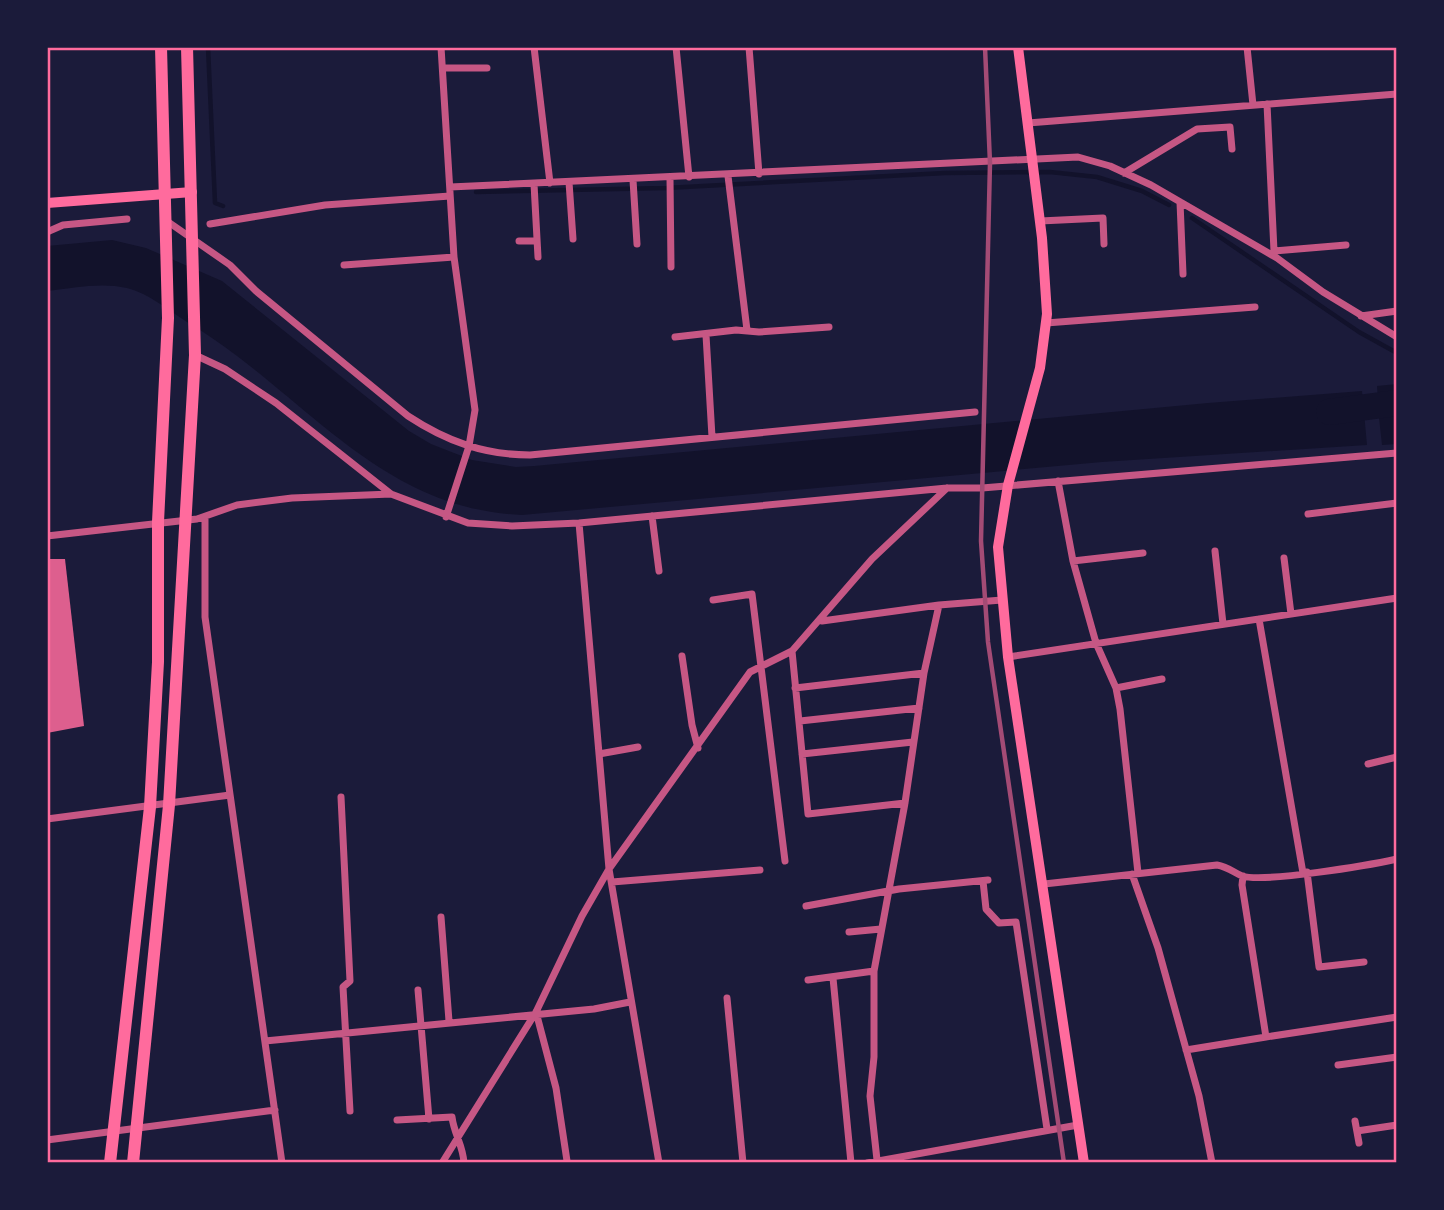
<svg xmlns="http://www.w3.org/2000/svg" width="1444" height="1210" viewBox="0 0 1444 1210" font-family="Figtree,sans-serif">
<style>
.water{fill:#12122b}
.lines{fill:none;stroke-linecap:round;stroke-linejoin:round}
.stream{stroke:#12122b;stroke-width:4.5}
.river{stroke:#12122b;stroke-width:26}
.building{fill:#dd5f8e}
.minor{stroke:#c65784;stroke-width:7}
.primary{stroke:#ff6b9d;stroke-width:10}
.trunk{stroke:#ff6b9d;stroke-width:12}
.rail{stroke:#a44b75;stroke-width:4.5}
.neatline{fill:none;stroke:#ff6b9d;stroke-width:2.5}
</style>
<rect width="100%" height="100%" fill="#1b1b3a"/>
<path class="water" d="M112,240L146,248L222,281L409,431L431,444L472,460L516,467L534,466L1208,403L1362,391L1367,445L1102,462L522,515C377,509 302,390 187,322C168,310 148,293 127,288C101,282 73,288 47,291V246Z
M1397,384V444L1382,445L1379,418L1382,414H1379L1377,386Z"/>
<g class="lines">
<path class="stream" d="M208,47L215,203L223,206
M476,192L666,188L945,173L1050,172L1097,177L1142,191L1169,205
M1192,218L1359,332L1397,353"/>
<path class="river" d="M1329,412L1397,403"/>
</g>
<path class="building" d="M47,559H65L84,726L47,733Z"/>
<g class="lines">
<path class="minor" d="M441,47L454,257L475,410L469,446L446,517
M534,47L550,183
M676,47L689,177
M749,47L759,174
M1247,47L1253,105
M443,68H487
M1267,104L1274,251
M1028,123L1397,94
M1124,173L1197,129L1230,127L1232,149
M728,176L747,330
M670,178L671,267
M633,180L637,244
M569,182L573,239
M534,184L538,257
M450,187L1078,157L1110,166L1151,185L1277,258L1323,292L1397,337
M1180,202L1183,274
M164,219L230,265L256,291L408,416C446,441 484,455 530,455L975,412
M1040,221L1103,218L1104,244
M210,224L325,205L450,196
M47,232L63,225L127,219
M519,241H537
M1271,254L1274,251L1346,245
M344,265L454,257
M1361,316L1397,311
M1046,323L1255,307
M706,335L712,437
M675,337L736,330L759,332L829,327
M195,355L225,369L276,403L391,494L468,523L512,526L579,523L947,488H982L1397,453
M1058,481L1073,561L1096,643L1116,688L1120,709L1138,873
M1308,514L1397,503
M652,516L659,571
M205,517V617L282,1163
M579,523L609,869L659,1163
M47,536L197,519L237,505L292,498L391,494
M1215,551L1223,624
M1284,558L1291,614
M1073,561L1143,553
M713,600L752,594L785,861
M1259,619L1303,873
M822,621L939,605L1002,600
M792,651L808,814L905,803
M682,656L692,725L698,748
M1008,657L1397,598
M795,688L924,673
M1116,688L1162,679
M800,721L919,708
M599,754L638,747
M802,754L913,742
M1368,764L1397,757
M341,797L350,981L343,987L350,1111
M47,819L230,795
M1307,872L1319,967L1364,962
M1132,874L1158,948L1199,1096L1212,1163
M1243,876L1242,885L1266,1037L1397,1017
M983,881L986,909L999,923L1016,922L1047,1129
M612,882L760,870
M1044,884L1217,865C1228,867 1233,872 1242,876C1264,883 1370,865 1397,859
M806,906L899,889L988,880
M441,917L449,1021
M849,932L881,929
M833,978L851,1163
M808,980L874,971
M418,990L429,1119
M727,998L743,1163
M536,1012L556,1088L567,1161
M265,1041L594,1009L630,1002
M1186,1050L1266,1037
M1338,1065L1397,1057
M397,1120L452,1117C454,1134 463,1145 464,1163
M1355,1121L1359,1143
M1357,1131L1397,1125
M47,1140L275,1110
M877,1160L870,1096L874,1057V971L905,803L924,673L939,605
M442,1163L536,1012L582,916L609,869L750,672L792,651L872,559L947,488
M867,1163L1078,1125"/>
<path class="primary" d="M1018,47L1042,238L1047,314L1040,368L1008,485L998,547L1008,657L1084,1163
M47,203L192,192"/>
<path class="trunk" d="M110,1163L150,807L158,662V522L168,318L161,47
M133,1163L169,805L195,355L187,47"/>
<path class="rail" d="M985,47L990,163L981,541L988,642L1064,1163"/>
</g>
<rect width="1444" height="1210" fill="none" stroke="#1b1b3a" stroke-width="98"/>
<rect x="49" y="49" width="1346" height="1112" class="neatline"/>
</svg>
